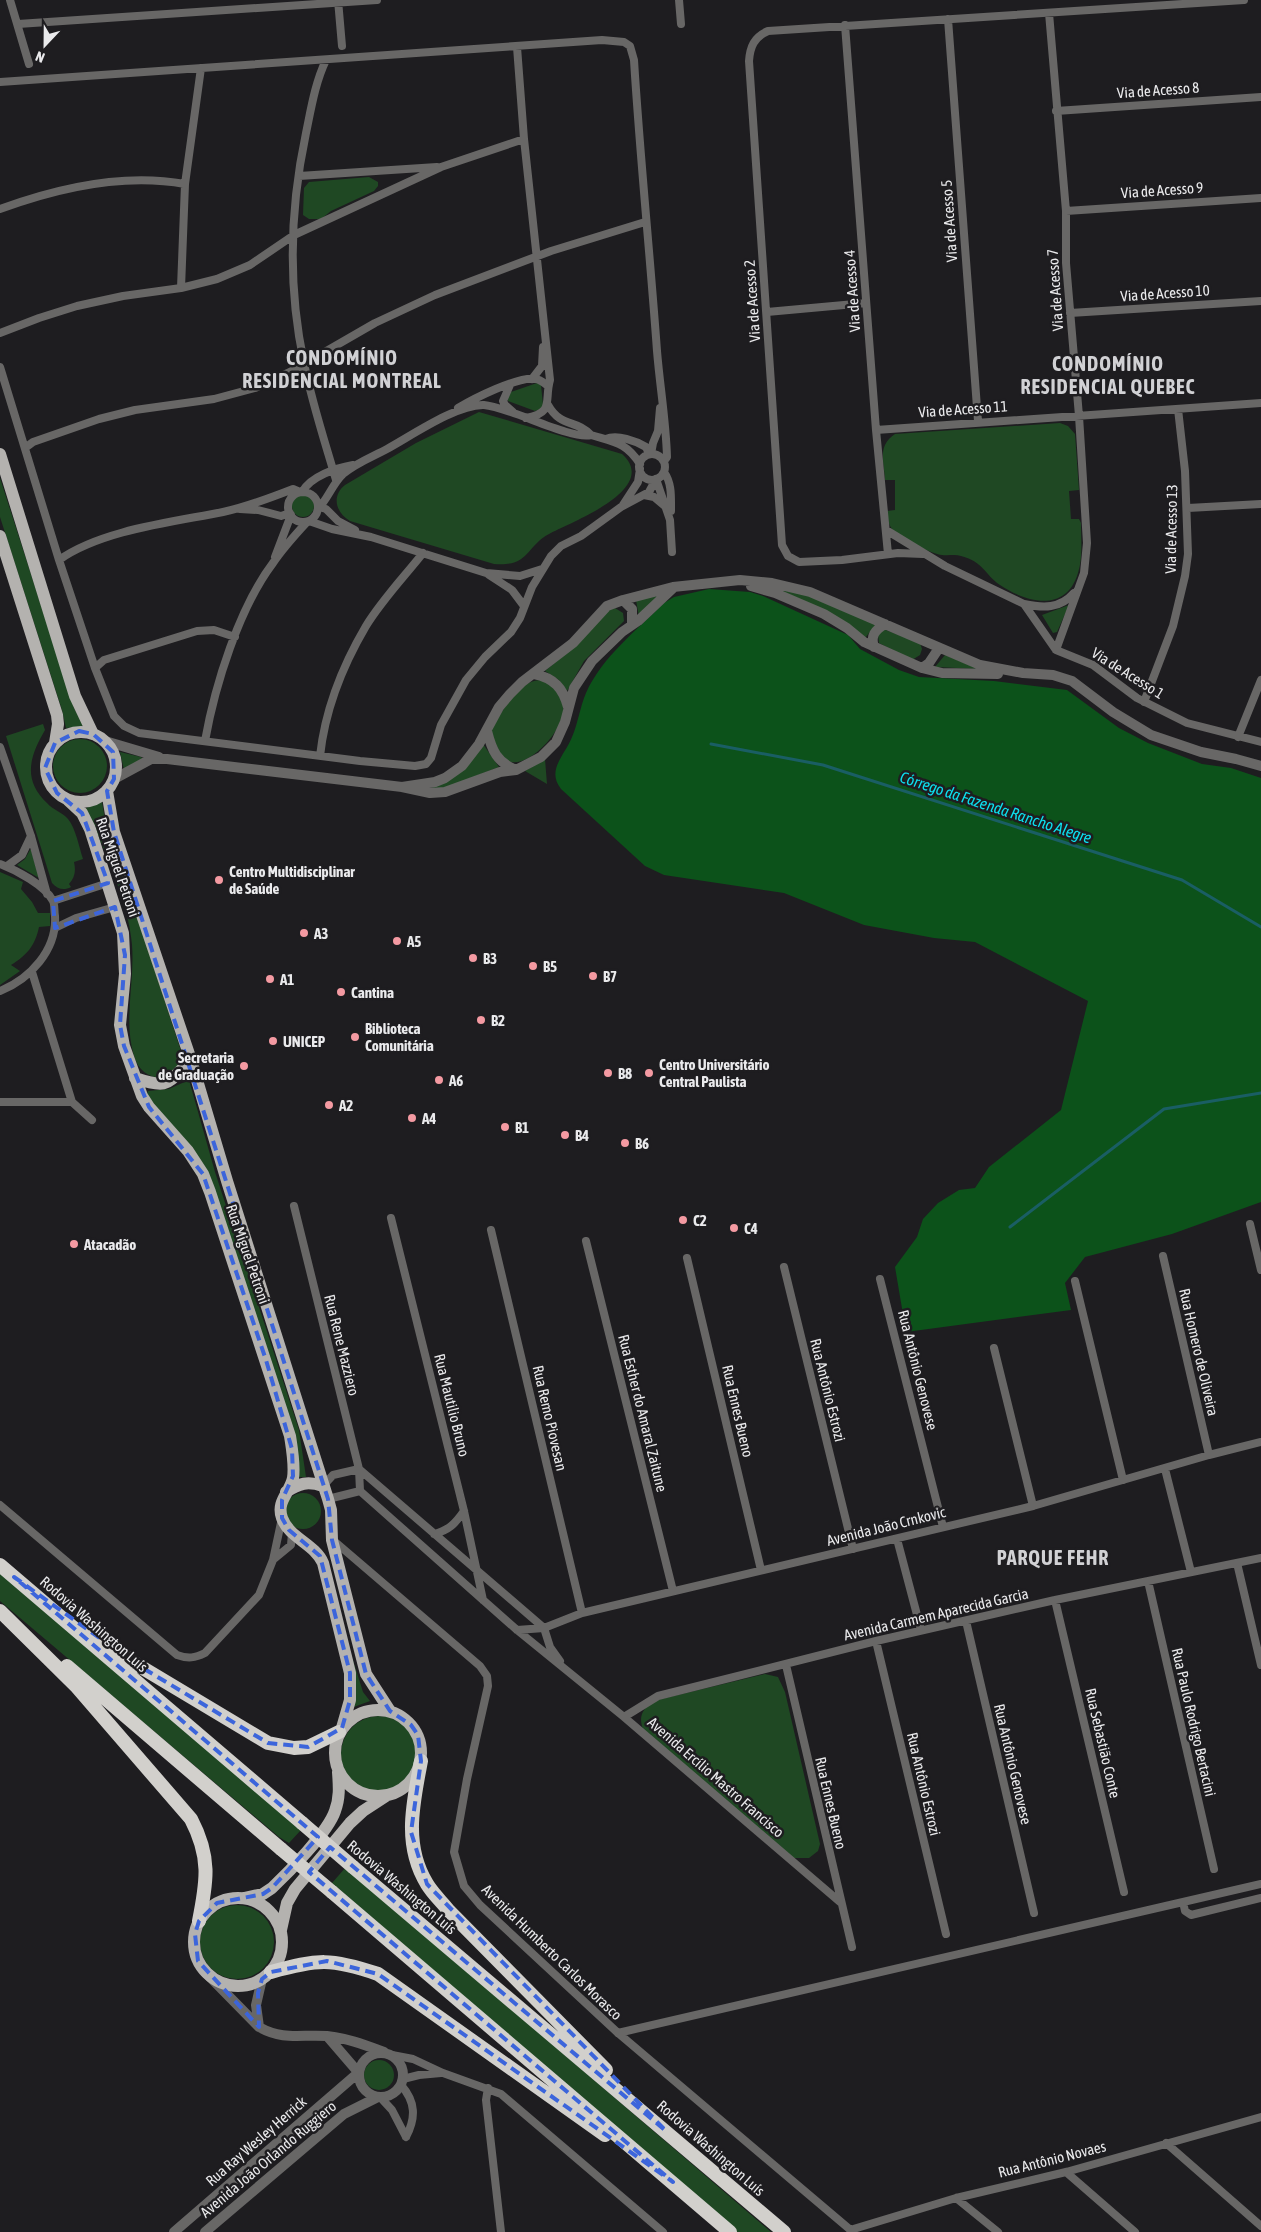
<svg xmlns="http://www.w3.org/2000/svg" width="1261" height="2232" viewBox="0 0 1261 2232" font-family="'Asap Condensed',sans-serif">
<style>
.green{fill:#1f4823}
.forest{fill:#0c521a}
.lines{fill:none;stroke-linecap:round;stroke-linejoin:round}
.stream{stroke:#1a5e64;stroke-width:3}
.minor{stroke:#686766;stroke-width:8}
.tertiary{stroke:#686766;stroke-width:10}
.primary{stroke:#b4b2af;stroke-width:12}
.motorway{stroke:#d2d0cc;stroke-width:14}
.motorway-bridge{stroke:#d2d0cc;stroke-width:14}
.marked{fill:none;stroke:#3c65db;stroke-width:4;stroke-dasharray:10 6;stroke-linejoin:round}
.poi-dot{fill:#f49aa2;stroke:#1e1d20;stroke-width:2}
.labels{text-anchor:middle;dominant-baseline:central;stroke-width:5;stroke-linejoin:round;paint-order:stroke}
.street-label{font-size:15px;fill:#eaeaec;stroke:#1e1d20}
.poi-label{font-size:15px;font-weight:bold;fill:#eaeaec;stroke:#1e1d20;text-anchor:start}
.water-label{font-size:16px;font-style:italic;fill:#0cdfee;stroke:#1e1d20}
.district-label{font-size:20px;font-weight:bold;letter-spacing:1px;fill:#d1d1d4;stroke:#1e1d20}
</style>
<rect width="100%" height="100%" fill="#1e1d20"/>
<path class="green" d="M369,177L378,182V186L374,191L331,211L321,219H309L303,215L304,188L309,182Z
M537,383L541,385L543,405L541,409L535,411L508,401L507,398L511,392Z
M479,412L622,454C661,489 571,522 549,534C525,547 530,567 494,564L350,521C336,513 331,496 345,485L416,443Z
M1060,423L1068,426L1075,434L1079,490L1069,491L1071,519H1079L1081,523C1081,539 1083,558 1078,573C1066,613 1027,603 1000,585C984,574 984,562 961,556C955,554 949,556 942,555C932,554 897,537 892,529C888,524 888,517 887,511L895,510V480H885C884,461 877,446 895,434Z
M0,478L74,708L83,725L81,727L66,728L62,710L0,517Z
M292 506a11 11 0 1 1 22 0a11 11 0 1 1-22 0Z
M776,587L814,597L877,623L865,638L785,595Z
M662,592L639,617L636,600Z
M1069,605L1057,632L1053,633L1042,615Z
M615,608L623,613L624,621L584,661L567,691L559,680L545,671L568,652L607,610Z
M883,629L920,643L922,649L920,655L912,660L879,643L878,635Z
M945,655L979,669L935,667Z
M541,680C548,682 556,689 559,695C560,698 562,702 563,706C568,731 513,786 499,751C496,743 491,737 492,729C502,711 518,680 541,680Z
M43,724L45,730C30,756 22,779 47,803C53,810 62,812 68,819C76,829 79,847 83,859L74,862C76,871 75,877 69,884L71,887C64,891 57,889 52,883L6,736Z
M53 766a27 27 0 1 1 54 0a27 27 0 1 1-54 0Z
M483,744L499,767L445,788L431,789V788C457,777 468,769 483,744Z
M120,752L141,757L143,759L124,770Z
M545,759L547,784L525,771Z
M102,802L104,814L182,1054C180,1082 143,1087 134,1056C123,1019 135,983 132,945C129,903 103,847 86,808Z
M30,850H31L39,878L17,865L25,859Z
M0,872L23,882L21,889L32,902L38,913H50V926L39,927C35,946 27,955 11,965L20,971L0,985Z
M189,1080L215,1172L299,1430L306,1477H299L225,1221L147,1094L148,1091L169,1089Z
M285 1511a18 18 0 1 1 36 0a18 18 0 1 1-36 0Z
M0,1571L301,1830L289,1843L279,1837L0,1601Z
M351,1654L363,1692L370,1701L351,1708Z
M765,1674L778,1677L785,1692L820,1844L818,1851L809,1858H793L643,1729C638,1716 643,1709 653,1701Z
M341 1754a38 38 0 1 1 76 0a38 38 0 1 1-76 0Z
M346,1867L771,2232H737L332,1883Z
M200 1942a37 37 0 1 1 74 0a37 37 0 1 1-74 0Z
M364 2075a15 15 0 1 1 30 0a15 15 0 1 1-30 0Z"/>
<path class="forest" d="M709,589L750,592L763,596L848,635L860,649L899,670L919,677L994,681L1067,690L1119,728L1148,743L1202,764L1231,768L1261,778V1202L1172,1234L1085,1257L1065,1283L1071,1310L906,1332L895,1267L917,1237L923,1219L938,1203L959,1190L975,1188L989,1167L1061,1110L1088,1001L975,942L934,938L864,925L784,893L664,875L645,866L561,789C546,770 565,755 572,737C578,723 580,707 586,693C602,657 637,630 664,603L674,597Z"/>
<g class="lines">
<path class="stream" d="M711,744L823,765L1182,880L1261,927
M1010,1227L1164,1109L1261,1093"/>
<path class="minor" d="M10,0L29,64
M338,0L342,46
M679,0L681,24
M1049,13L1066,211V263L1079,416L1087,543L1084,573L1056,650
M948,19L978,421
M18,24L377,0
M845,25L876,430L888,554
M517,47L524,139L550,380C544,400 555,413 526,418
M326,60C315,83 311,109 306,133C290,208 288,288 304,363C312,403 325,442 336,480
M0,82L602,40L624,42L630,46L634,60C640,157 650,254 657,351C660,387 666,422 667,457L664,461
M1056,111L1261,97
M299,176L437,167
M0,209C57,188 125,173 185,184
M1066,211L1261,198
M181,288L185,184L201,68
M767,312L866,303
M1070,313L1261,301
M0,333L39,318L77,306L123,296L181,288L217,279L250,265L294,235L441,167L524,139
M0,367L59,560L95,668L114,716L124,726L139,733L360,761L415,766L426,764L431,758L441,725L466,680L485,657L511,632L520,618L532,587L551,556L561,546L581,536L621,507L649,492L656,479
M532,379L542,366L543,347
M510,385L503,401L505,405L513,412
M548,405C561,428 576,419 591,435
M458,408C473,399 518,376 535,379C540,379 544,383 548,386
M876,430L1261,403
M606,439C617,434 636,441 646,447L649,454
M25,448L33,442L99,419L135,410L214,399L255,388L290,372L375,323L435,295L551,251L645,222
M651,454L653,443L658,431L660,408
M639 467a13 13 0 1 1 26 0a13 13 0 1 1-26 0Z
M664,472C672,483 671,497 671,511
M656,479L670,520L672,552
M288 507a15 15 0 1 1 30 0a15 15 0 1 1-30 0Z
M302,492C311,476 336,468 353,465
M644,495L654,497L666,507
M623,505L638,482L640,469
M319,507C326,502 333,483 343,474C356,463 372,457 387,449C411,436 457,404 484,405C510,407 570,440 591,435C614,442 626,442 640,464
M319,507L326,509L338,521L355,530
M1188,508L1261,504
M240,509L258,510L281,516L290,513
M309,521L332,529L371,537L486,573L520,576L542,569
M886,530L945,566L1024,604L1056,650L1093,665L1137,698L1187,723L1261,742
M923,554L898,553L842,560L799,562L788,556L782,545L749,61C750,47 754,37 768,31L1244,0
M275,557L291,515
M59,560C101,530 173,522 223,512C247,507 270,498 293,489L300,492
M489,575L512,590L524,606
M1024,604C1043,608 1060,609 1074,593
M95,668L104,660L197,631L214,630L235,637
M1144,702L1173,626L1185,576L1188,554L1185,471L1178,409
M1238,737L1261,680
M205,741C215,685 239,608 273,563C283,548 295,535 307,522
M0,747L31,836L47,894
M320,756C325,710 343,665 366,626C382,600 404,577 423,553
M0,864C16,870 45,885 53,901C55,905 54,911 55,916C57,950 30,979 0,991
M7,866L22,855L31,836
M53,901L108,883
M55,928L76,918L115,907
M32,972L72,1102L92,1120
M0,1102H72
M294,1206L359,1469L360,1491
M391,1218L464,1511L483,1600
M1250,1224L1261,1270
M491,1230L582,1613
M586,1241L673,1591
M1163,1256L1209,1455
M687,1258L761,1570
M784,1267L853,1549
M880,1279L943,1527
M1075,1281L1123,1480
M994,1348L1033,1506
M1165,1469L1191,1572
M323,1486L333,1475L359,1469L544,1628L550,1647L560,1661
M360,1491L517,1630L624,1717L840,1902
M328,1499L360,1491
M0,1505L177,1655C188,1659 195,1658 205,1653L259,1595L273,1560L282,1518
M434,1534C449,1530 455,1524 464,1511
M897,1539L921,1630
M334,1541L480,1666L487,1676L488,1686L467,1779L454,1852L464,1886L480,1905L618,2033L853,2232
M274,1559L291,1545L292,1533
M1237,1563L1261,1665
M1148,1581L1214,1869
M1055,1600L1124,1892
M966,1621L1034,1913
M517,1630L544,1628L582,1613L1033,1506L1209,1455L1261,1442
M876,1641L946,1934
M786,1665L852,1947
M624,1717L658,1696L876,1641L1055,1600L1261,1558
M1261,1884L1183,1902L1185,1911L1191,1915L1261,1898
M618,2033L1183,1902
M392,2055L413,2059L443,2073L501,2094L663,2232
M403,2079L419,2075L441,2073
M401,2085C416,2102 416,2118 406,2137
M488,2088L486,2100L501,2232
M380,2097L392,2110L406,2137
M1166,2143L1261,2226
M1066,2172L1135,2232
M956,2198L998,2232
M850,2230L956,2198L1066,2172L1261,2117"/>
<path class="tertiary" d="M751,586L775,593L824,614L847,628L864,642L922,668L942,673L998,674
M623,600L632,609V625
M874,647C870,636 875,630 885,624
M922,668L929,663L939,648
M534,674C554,678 563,688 568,707
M487,731C492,751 497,762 516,770
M105,741L159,757
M114,779L151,759H167L402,787L430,793L445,792L500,772L516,770L541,757L556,742L565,722L574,688L592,661L622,632L638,621L673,588
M402,787L435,782L445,778L462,766L479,744L499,707L510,694L522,682L573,643L607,606L623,600L673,587L740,580L772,583L810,592L980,665L1023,673L1053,675L1072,681L1113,712L1151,735L1201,752L1236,759L1261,766
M206,1973L259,2027C284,2041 301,2034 327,2036C347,2038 365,2045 384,2052
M259,2027L256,2005L262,1979
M327,2036L358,2072
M359 2075a22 22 0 1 1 44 0a22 22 0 1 1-44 0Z
M174,2232L358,2073
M205,2232L344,2114L378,2097"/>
<path class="primary" d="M0,454L75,696L93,734
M0,536L57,715L58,724L55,743
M46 767a35 35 0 1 1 70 0a35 35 0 1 1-70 0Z
M107,791L114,832L191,1060L227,1181L328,1499L331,1510L332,1540L366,1674L390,1711
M68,800L82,813L90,829L123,933L125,974L120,1025L124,1046L142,1096L149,1107L188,1151L203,1174L210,1192L290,1436C292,1449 295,1465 293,1478C290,1493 276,1501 282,1518C289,1538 315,1544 323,1563L350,1673V1700L342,1728
M135,1078C170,1090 167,1083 191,1060
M286,1492C299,1483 308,1481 323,1486
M335 1753a43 43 0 1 1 86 0a43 43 0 1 1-86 0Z
M244,1898L263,1894L272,1888C289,1872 328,1832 335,1811C340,1798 339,1786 338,1772
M194 1942a44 44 0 1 1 88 0a44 44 0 1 1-88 0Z
M281,1930L287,1903L295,1889L350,1823L363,1811L386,1796"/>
<path class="motorway" d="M0,1565L302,1823
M0,1611L76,1686L191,1819C211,1857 207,1881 199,1921
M87,1629L136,1664L268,1743L294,1748L308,1747L339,1732
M67,1666L281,1849
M421,1761C413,1803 403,1845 427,1884C433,1894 442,1902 449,1911L606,2070
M353,1867L784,2232
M332,1892L730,2232
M271,1972C318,1959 331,1958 378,1974L605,2135"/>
<path class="motorway-bridge" d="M302,1823L353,1867
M281,1849L332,1892"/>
</g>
<path class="marked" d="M79,731L93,734L113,752L114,779L107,791L114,832L328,1499L332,1540L366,1674L390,1711L411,1725L418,1735L421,1761L411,1832L427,1884L666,2131L330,1847L309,1872L673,2182L378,1974L327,1961L271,1972L262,1979L258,1993L259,2027L198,1961L195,1934L199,1921L217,1903L263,1894L272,1888L318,1837L14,1577L136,1664L268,1743L308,1747L342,1728L350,1700V1673L320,1556L289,1530L282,1518V1500L293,1476L292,1449L266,1360L203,1174L149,1107L124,1046L120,1025L125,955L115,907L55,928L53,901L108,883L82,813L57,793L45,768L55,743Z"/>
<g class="poi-dot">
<circle cx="219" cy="880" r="5"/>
<circle cx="304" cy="933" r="5"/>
<circle cx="397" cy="941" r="5"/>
<circle cx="473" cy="958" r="5"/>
<circle cx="533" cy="966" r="5"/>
<circle cx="593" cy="976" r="5"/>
<circle cx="270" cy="979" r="5"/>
<circle cx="341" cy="992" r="5"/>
<circle cx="481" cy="1020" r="5"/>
<circle cx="355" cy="1037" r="5"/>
<circle cx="273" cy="1041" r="5"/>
<circle cx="244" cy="1066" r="5"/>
<circle cx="608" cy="1073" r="5"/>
<circle cx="649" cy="1073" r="5"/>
<circle cx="439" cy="1080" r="5"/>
<circle cx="329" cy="1105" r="5"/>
<circle cx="412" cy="1118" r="5"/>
<circle cx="505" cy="1127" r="5"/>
<circle cx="565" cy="1135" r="5"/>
<circle cx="625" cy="1143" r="5"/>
<circle cx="683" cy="1220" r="5"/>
<circle cx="734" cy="1228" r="5"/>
<circle cx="74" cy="1244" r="5"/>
</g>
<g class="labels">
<g class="street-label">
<text transform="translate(1158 90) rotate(-4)">Via de Acesso 8</text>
<text transform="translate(1162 190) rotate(-4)">Via de Acesso 9</text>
<text transform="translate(949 221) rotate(-94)">Via de Acesso 5</text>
<text transform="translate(1055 290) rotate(-94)">Via de Acesso 7</text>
<text transform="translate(852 291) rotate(-94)">Via de Acesso 4</text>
<text transform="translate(1165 293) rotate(-4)">Via de Acesso 10</text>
<text transform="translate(752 301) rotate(-94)">Via de Acesso 2</text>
<text transform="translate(963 409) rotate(-4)">Via de Acesso 11</text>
<text transform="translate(1171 529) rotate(-89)">Via de Acesso 13</text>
<text transform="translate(1128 673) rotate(32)">Via de Acesso 1</text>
<text transform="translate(118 867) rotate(71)">Rua Miguel Petroni</text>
<text transform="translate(248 1254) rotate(71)">Rua Miguel Petroni</text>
<text transform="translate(342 1345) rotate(76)">Rua Rene Mazziero</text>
<text transform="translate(1199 1352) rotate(77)">Rua Homero de Oliveira</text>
<text transform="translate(918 1370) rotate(76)">Rua Antônio Genovese</text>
<text transform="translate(828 1390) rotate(76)">Rua Antônio Estrozi</text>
<text transform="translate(452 1405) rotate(76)">Rua Mautilio Bruno</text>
<text transform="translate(738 1411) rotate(77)">Rua Ennes Bueno</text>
<text transform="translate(643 1413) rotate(76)">Rua Esther do Amaral Zaitune</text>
<text transform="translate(550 1418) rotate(77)">Rua Remo Piovesan</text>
<text transform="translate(886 1526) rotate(-14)">Avenida João Crnkovic</text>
<text transform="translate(936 1614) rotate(-13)">Avenida Carmem Aparecida Garcia</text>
<text transform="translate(94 1624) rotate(41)">Rodovia Washington Luís</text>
<text transform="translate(1194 1722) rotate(77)">Rua Paulo Rodrigo Bertacini</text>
<text transform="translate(1103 1743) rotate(77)">Rua Sebastião Conte</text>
<text transform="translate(1013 1764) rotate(77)">Rua Antônio Genovese</text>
<text transform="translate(716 1777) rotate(41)">Avenida Ercílio Mastro Francisco</text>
<text transform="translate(924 1784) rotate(77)">Rua Antônio Estrozi</text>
<text transform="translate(831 1803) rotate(77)">Rua Ennes Bueno</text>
<text transform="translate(402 1887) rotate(40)">Rodovia Washington Luís</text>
<text transform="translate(552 1952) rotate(44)">Avenida Humberto Carlos Morasco</text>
<text transform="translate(256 2141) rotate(-41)">Rua Ray Wesley Herrick</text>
<text transform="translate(711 2148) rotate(41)">Rodovia Washington Luís</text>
<text transform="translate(268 2159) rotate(-40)">Avenida João Orlando Ruggiero</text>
<text transform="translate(1052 2159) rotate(-14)">Rua Antônio Novaes</text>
</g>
<g class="poi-label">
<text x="229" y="871">Centro Multidisciplinar<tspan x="229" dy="17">de Saúde</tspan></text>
<text x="314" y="933">A3</text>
<text x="407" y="941">A5</text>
<text x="483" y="958">B3</text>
<text x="543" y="966">B5</text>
<text x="603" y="976">B7</text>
<text x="280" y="979">A1</text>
<text x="351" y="992">Cantina</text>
<text x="491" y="1020">B2</text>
<text x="365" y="1028">Biblioteca<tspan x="365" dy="17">Comunitária</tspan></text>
<text x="283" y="1041">UNICEP</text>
<text x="234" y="1057" text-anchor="end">Secretaria<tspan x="234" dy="17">de Graduação</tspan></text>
<text x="659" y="1064">Centro Universitário<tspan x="659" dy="17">Central Paulista</tspan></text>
<text x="618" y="1073">B8</text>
<text x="449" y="1080">A6</text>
<text x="339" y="1105">A2</text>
<text x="422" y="1118">A4</text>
<text x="515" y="1127">B1</text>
<text x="575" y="1135">B4</text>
<text x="635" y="1143">B6</text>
<text x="693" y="1220">C2</text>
<text x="744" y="1228">C4</text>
<text x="84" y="1244">Atacadão</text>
</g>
<g class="water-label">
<text transform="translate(996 807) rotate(18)">Córrego da Fazenda Rancho Alegre</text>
</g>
<g class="district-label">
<text x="342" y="357">CONDOMÍNIO<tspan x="342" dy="23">RESIDENCIAL MONTREAL</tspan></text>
<text x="1108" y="363">CONDOMÍNIO<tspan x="1108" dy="23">RESIDENCIAL QUEBEC</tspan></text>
<text x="1053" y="1557">PARQUE FEHR</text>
</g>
</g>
<g transform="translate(45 45) rotate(202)" stroke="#1e1d20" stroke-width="4" paint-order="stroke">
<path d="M0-4L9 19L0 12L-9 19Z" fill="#eaeaec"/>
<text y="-8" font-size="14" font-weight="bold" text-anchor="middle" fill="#eaeaec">N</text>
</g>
</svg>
